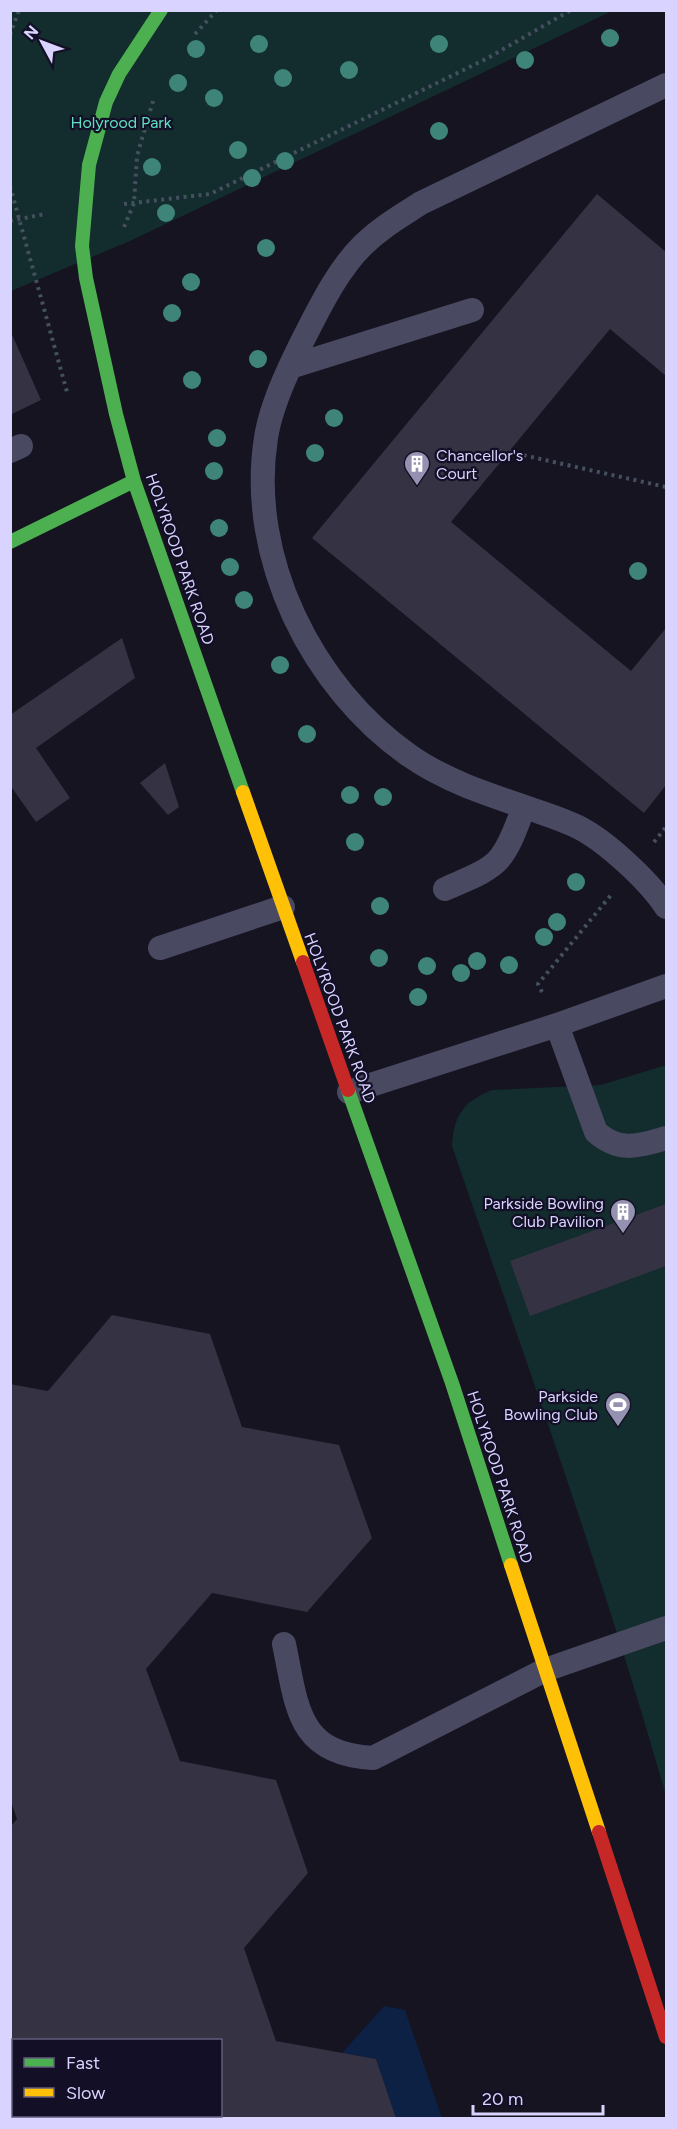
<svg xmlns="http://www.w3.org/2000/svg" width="677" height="2129" viewBox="0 0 677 2129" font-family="Figtree,sans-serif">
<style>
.green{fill:#132c2d}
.water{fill:#0d2144}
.building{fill:#343243}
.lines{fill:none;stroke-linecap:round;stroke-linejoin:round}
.path{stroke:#44505f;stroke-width:4;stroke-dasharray:3 4.5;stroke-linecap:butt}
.lane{stroke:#4a4962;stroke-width:24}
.fast{stroke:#4caf50;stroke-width:14}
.slow{stroke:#ffc107;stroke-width:14}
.jam{stroke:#c62828;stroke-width:14}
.tree{fill:#3e8478}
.labels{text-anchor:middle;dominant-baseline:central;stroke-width:4.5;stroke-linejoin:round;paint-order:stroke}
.park-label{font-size:16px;fill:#5fe0c0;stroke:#130f26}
.poi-label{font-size:16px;fill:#d9d4ff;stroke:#130f26;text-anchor:end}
.street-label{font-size:16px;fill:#d9d4ff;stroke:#130f26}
</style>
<rect width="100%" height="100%" fill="#161421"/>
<path class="green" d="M10,11H612L130,241L11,291Z
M666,1065V1796C604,1577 526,1362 452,1146C454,1115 463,1102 492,1090L601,1085Z"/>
<path class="water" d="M384,2006L405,2010L442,2118H396L376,2059L342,2053Z
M99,2116H211L213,2118H97Z"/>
<path class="building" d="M597,194L666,252V376L610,329L451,522L631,671L666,628V785L644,813L312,538Z
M10,330L41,400L10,415Z
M122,638L135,678L36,748L70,798L36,822L10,785V715Z
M165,763L179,807L168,815L140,783Z
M666,1204V1266L530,1316L510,1261Z
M112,1315L210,1334L242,1427L339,1445L372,1538L307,1612L212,1593L146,1669L180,1761L276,1780L308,1873L244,1948L276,2041L376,2059L396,2118H213L212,2116H220V2040H14V2116H99L97,2118H10V1827L17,1819L10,1799V1384L48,1391Z"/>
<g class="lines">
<path class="path" d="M195,34L217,10
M10,35L19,10
M10,186L67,392
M124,204L210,194L486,59L571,10
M10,221L45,214
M124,227L134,203L137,156L153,101
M509,452L666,487
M654,842L666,827
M542,992L538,984L611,895"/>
<path class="lane" d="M666,85L421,203C401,216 380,228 362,246C340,268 324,299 310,326C294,357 271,403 266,438C247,557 312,688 410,756C446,781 487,794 528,808C545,814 562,819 578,827C606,841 649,881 666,907
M290,367L472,310
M10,451L21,446
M445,889C462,881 487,873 499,859C511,845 517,824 524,807
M160,948L283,907
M557,1025L666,986
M349,1092L557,1025L596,1132C620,1153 638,1146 666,1138
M284,1644C297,1705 296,1754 373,1758L545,1670L666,1628"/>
<path class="fast" d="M161,10L119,74L106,102L89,165L82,246L86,278L116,414L134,481L243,792
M10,542L134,481
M348,1090L452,1383L511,1565"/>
<path class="slow" d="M243,792L303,962
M511,1565L599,1832"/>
<path class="jam" d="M303,962L348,1090
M599,1832L666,2037"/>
</g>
<g class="tree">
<circle cx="610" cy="38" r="9"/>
<circle cx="259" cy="44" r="9"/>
<circle cx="439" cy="44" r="9"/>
<circle cx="196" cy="49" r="9"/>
<circle cx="525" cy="60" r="9"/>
<circle cx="349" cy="70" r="9"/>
<circle cx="283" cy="78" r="9"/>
<circle cx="178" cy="83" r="9"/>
<circle cx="214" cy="98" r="9"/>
<circle cx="439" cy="131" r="9"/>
<circle cx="238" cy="150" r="9"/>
<circle cx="285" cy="161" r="9"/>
<circle cx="152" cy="167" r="9"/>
<circle cx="252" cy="178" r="9"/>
<circle cx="166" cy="213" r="9"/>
<circle cx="266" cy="248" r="9"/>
<circle cx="191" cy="282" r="9"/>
<circle cx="172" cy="313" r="9"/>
<circle cx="258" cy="359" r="9"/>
<circle cx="192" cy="380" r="9"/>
<circle cx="334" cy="418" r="9"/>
<circle cx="217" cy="438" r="9"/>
<circle cx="315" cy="453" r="9"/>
<circle cx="214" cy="471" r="9"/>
<circle cx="219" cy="528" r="9"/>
<circle cx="230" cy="567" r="9"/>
<circle cx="638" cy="571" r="9"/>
<circle cx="244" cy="600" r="9"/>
<circle cx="280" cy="665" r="9"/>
<circle cx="307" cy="734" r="9"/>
<circle cx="350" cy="795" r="9"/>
<circle cx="383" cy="797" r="9"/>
<circle cx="355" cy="842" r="9"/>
<circle cx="576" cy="882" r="9"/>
<circle cx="380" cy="906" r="9"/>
<circle cx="557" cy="922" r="9"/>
<circle cx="544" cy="937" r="9"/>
<circle cx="379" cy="958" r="9"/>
<circle cx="477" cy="961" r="9"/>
<circle cx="509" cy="965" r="9"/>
<circle cx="427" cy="966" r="9"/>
<circle cx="461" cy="973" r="9"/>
<circle cx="418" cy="997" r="9"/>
</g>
<defs>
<symbol id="building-pin" viewBox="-11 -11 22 30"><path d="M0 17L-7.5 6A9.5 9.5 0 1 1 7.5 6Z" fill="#9591b1" stroke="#130f26"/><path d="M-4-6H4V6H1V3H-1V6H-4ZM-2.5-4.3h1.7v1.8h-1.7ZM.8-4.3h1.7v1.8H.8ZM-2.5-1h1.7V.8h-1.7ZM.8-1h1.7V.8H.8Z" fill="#fff"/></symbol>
<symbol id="stadium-pin" viewBox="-11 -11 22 30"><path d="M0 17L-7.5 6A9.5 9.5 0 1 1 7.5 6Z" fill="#9591b1" stroke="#130f26"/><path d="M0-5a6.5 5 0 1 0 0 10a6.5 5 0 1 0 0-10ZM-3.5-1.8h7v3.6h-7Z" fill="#fff"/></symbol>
</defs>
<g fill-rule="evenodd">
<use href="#building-pin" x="402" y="449" width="30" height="40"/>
<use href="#building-pin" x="608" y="1197" width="30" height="40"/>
<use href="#stadium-pin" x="603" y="1390" width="30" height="40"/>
</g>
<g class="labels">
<g class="park-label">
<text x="121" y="122">Holyrood Park</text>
</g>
<g class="poi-label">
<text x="436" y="455" text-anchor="start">Chancellor's<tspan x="436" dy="18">Court</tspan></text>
<text x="604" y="1203">Parkside Bowling<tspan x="604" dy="18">Club Pavilion</tspan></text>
<text x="598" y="1396">Parkside<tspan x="598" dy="18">Bowling Club</tspan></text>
</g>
<g class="street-label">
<text transform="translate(180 559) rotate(71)">HOLYROOD PARK ROAD</text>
<text transform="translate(340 1018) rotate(70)">HOLYROOD PARK ROAD</text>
<text transform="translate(500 1477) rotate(72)">HOLYROOD PARK ROAD</text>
</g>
</g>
<rect width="677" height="2129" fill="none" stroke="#d9d4ff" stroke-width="24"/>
<rect x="12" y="2039" width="210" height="78" fill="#130f26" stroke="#625e7d" stroke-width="1.5"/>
<rect x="24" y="2058" width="30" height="9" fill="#4caf50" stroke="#625e7d" stroke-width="1.5"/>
<text x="66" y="2069" font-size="18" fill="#d9d4ff">Fast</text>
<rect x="24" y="2088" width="30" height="9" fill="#ffc107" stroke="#625e7d" stroke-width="1.5"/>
<text x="66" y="2099" font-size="18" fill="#d9d4ff">Slow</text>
<g transform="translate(42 42) rotate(311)" stroke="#130f26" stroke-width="4.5" paint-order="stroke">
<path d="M0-4.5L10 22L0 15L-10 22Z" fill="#d9d4ff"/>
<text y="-9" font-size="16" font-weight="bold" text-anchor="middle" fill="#d9d4ff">N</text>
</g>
<path d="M473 2105v9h130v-9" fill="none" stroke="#d9d4ff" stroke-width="3"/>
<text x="482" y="2105" font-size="18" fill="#d9d4ff" stroke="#130f26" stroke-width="4.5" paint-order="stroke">20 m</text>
</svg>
